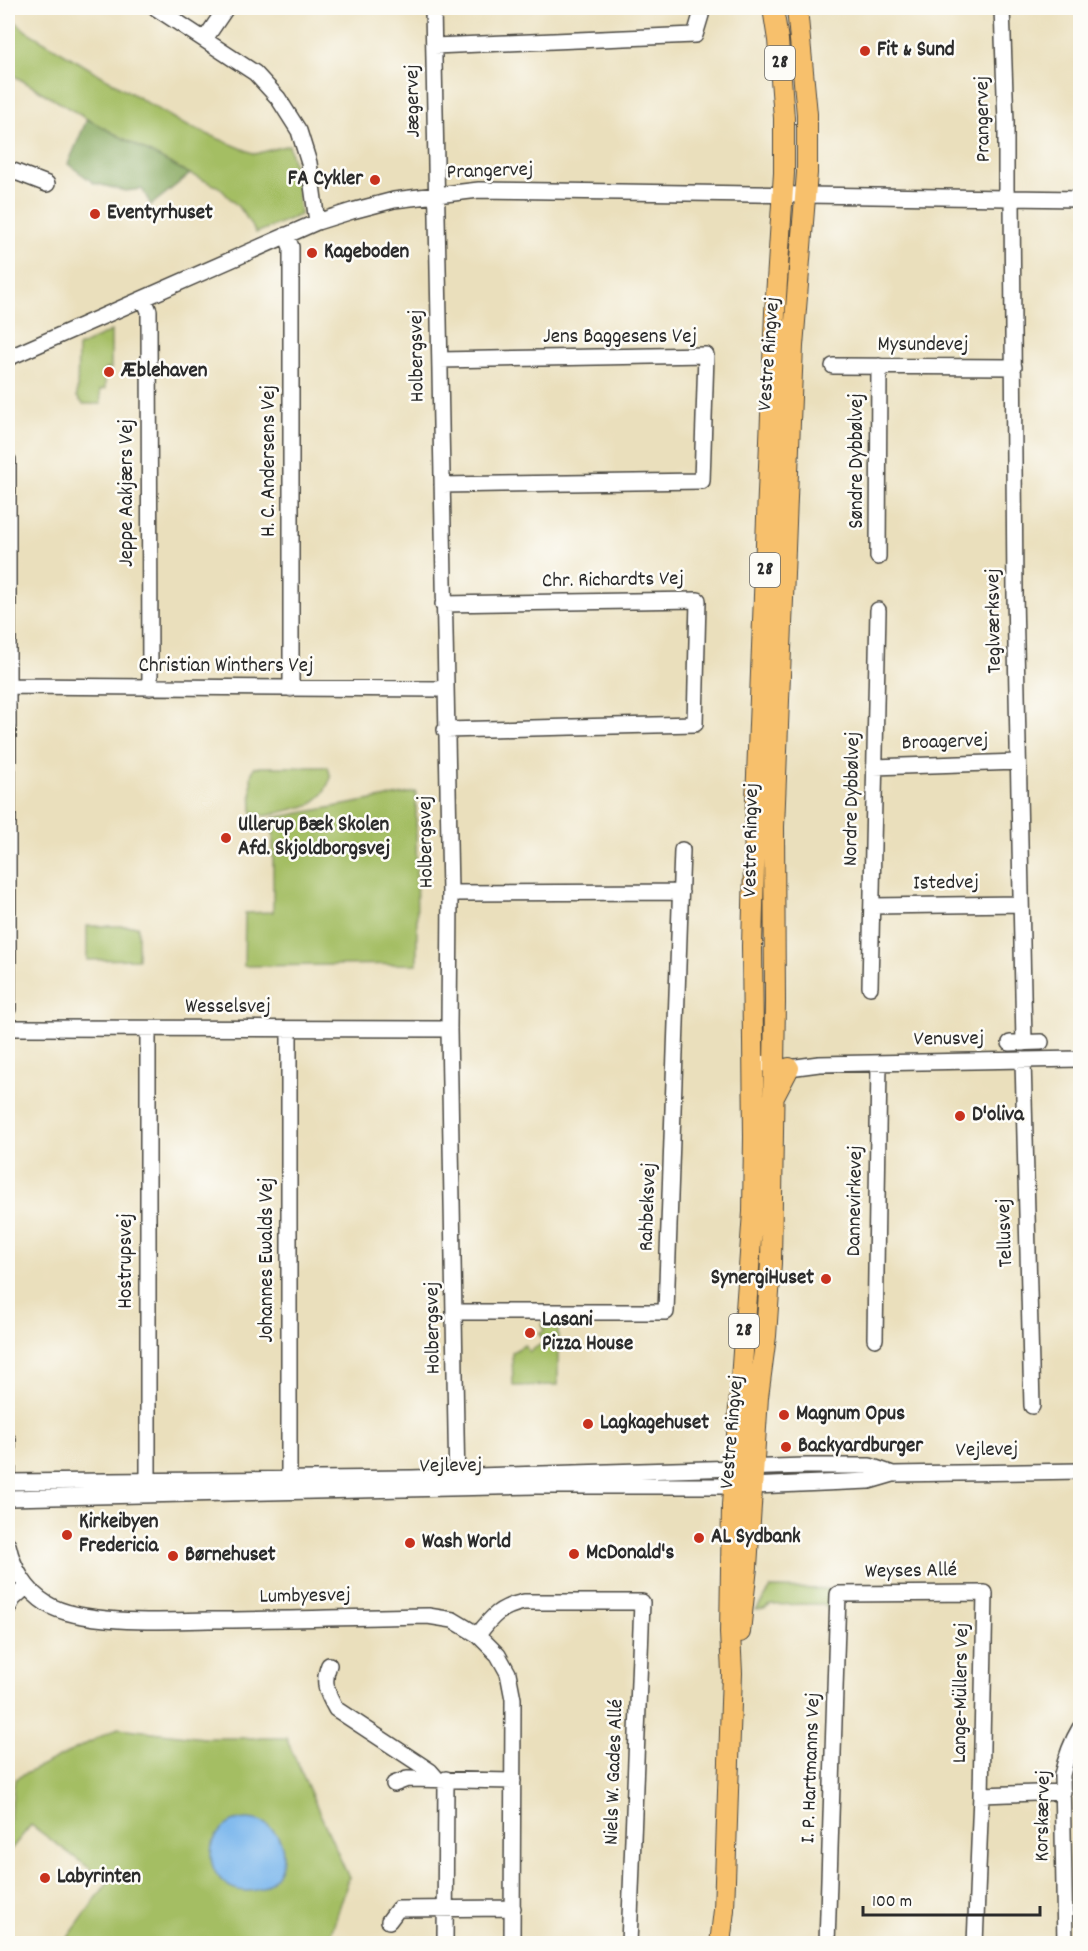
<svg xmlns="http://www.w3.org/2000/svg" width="1088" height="1951" viewBox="0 0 1088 1951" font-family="Dekko,sans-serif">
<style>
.green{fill:#a4be64;stroke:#687448;stroke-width:1.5}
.forest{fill:#83a55a;stroke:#576842;stroke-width:1.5}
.water{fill:#7bb7ed;stroke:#53718c;stroke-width:1.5}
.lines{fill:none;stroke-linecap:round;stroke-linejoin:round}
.minor-casing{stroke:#484641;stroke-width:18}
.major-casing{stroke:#484641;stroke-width:22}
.minor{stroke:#fff;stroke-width:15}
.major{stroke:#f7c06c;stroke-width:20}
.poi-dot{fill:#c8321e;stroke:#fdfcf7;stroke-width:2}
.labels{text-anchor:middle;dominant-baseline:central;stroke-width:5;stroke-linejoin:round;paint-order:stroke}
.shield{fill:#fdfcf7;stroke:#6a6a68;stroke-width:1.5}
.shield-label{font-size:20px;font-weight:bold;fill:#2b2b2b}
.poi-label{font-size:21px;font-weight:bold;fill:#2b2b2b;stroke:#fdfcf7;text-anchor:start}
.street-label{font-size:21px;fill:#2b2b2b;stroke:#fdfcf7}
</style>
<rect width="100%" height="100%" fill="#fdfcf7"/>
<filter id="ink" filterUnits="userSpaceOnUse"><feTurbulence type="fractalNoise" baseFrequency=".0167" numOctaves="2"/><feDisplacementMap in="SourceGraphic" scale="12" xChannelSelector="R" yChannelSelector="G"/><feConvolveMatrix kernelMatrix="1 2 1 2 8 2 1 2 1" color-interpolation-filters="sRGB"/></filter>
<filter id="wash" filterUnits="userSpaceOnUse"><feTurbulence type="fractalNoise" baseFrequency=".008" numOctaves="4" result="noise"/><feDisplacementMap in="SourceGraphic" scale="24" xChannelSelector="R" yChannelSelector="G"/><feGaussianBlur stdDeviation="1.35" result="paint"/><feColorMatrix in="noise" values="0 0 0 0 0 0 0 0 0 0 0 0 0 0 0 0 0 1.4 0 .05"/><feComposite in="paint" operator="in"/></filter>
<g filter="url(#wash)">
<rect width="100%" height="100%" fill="#eadfbc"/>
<path class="green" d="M8,15L26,31L183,124L255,154L289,145L297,179L300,215L256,233L243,212L219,187L190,174L87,119L8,72Z
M111,331V369H105V389L100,390L101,404H83L77,397L78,347Z
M254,767H328L331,778L323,794L310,805L266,816L252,813L251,776Z
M416,792L417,964L244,966L245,913L273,912V818Z
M87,926H138V959L87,960Z
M558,1323V1385L513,1386L512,1352L525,1345L529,1352L544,1342L539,1334L544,1331L542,1324Z
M771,1588L829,1589V1609L823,1604H809L771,1605L764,1609L756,1610Z
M118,1728L204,1738H286L349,1878L328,1943H64L108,1882L31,1825L8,1853V1830L15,1779Z"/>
<path class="forest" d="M87,119L190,174L151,205L142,189L125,191L94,183L68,164Z"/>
<path class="water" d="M211 1855a36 36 0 1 1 72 0a36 36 0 1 1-72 0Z"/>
</g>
<g filter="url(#ink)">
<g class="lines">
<defs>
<path id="minor" d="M156,8L255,73L278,98L299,131L309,163L317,222
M433,8L450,893L449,1029L457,1488
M1002,8L1006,123V198
M205,39L226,8
M434,46L695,35L701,15L700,8
M8,169L47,184
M1012,198L1015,594L1024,1043
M286,235L291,247V689
M144,299L149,311L150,688
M8,358L317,222L352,211L394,200L479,190L1080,199
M440,360L706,355L702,481L442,485
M833,366L1014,367
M8,460V1009
M878,557L879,366
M443,604L698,600L695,724L445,730
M8,686L444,689
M874,767L1018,762
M450,893L681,892
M873,906L1020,904
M870,987L878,610
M8,1028L449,1029
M148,1029V1490
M289,1029V1488
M1010,1043L1041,1042
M1023,1060L1032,1406
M754,1062L789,1068L819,1064L1080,1059
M454,1312H666L682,850
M875,1339L879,1063
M8,1440V1471
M8,1482L412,1478L806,1466H870L893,1474
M8,1498L536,1486H752L869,1481L893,1474L1080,1471
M8,1545C13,1568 26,1591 47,1604C80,1625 168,1621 209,1620C282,1620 355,1617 428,1616L453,1620L478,1635L498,1655L508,1673L513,1699L512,1944
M8,1608L13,1599L27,1586
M478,1635C492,1616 500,1607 524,1602H642L629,1944
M329,1665C322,1683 327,1693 336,1709L430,1771L437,1779
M394,1784L407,1779L513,1781
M981,1795L1063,1792
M389,1921L398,1909L513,1908
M445,1944L446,1779
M827,1944L838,1594L985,1593L981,1795L975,1944
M1065,1944L1062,1775C1066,1757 1071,1743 1080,1728"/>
<path id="major" d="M775,1095L789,1068
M740,1632L747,1567L758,1397L766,1336L771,1263L775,1002L774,827L793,346L807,173V114L797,8
M720,1944L724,1910L732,1673L730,1633L732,1505L753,1212L754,1137L752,946L755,827L775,312L784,173V118L778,40L773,8"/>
</defs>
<use href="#minor" class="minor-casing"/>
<use href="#major" class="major-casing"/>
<use href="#minor" class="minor"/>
<use href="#major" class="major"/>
</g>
</g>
<g class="poi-dot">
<circle cx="865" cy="51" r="6"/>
<circle cx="375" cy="180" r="6"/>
<circle cx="95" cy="214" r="6"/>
<circle cx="312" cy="253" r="6"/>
<circle cx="109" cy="372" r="6"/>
<circle cx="226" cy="838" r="6"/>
<circle cx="960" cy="1116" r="6"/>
<circle cx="826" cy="1279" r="6"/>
<circle cx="530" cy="1333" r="6"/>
<circle cx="784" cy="1415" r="6"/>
<circle cx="588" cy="1424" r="6"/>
<circle cx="786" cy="1447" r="6"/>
<circle cx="67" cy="1535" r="6"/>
<circle cx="699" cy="1538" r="6"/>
<circle cx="410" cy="1543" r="6"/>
<circle cx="574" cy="1554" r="6"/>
<circle cx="173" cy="1556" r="6"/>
<circle cx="45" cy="1878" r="6"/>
</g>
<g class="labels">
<g class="shield">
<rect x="765" y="46" width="30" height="34" rx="4.5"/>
<rect x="750" y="553" width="30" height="34" rx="4.5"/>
<rect x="729" y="1314" width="30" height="34" rx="4.5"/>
</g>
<g class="shield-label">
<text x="780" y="63">28</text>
<text x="765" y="570">28</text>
<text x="744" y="1331">28</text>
</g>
<g class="poi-label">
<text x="877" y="51">Fit &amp; Sund</text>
<text x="363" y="180" text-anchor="end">FA Cykler</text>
<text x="107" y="214">Eventyrhuset</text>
<text x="324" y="253">Kageboden</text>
<text x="121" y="372">Æblehaven</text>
<text x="238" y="826">Ullerup Bæk Skolen<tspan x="238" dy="24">Afd. Skjoldborgsvej</tspan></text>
<text x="972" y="1116">D'oliva</text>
<text x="814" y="1279" text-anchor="end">SynergiHuset</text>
<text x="542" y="1321">Lasani<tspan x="542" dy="24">Pizza House</tspan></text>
<text x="796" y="1415">Magnum Opus</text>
<text x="600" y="1424">Lagkagehuset</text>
<text x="798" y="1447">Backyardburger</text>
<text x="79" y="1523">Kirkeibyen<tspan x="79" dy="24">Fredericia</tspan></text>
<text x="711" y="1538">AL Sydbank</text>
<text x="422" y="1543">Wash World</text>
<text x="586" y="1554">McDonald's</text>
<text x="185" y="1556">Børnehuset</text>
<text x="57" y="1878">Labyrinten</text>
</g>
<g class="street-label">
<text transform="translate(414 101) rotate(-91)">Jægervej</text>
<text transform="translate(984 119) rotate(-91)">Prangervej</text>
<text transform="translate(490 172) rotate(-2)">Prangervej</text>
<text x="620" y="338">Jens Baggesens Vej</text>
<text x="923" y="346">Mysundevej</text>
<text transform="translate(770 354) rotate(-86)">Vestre Ringvej</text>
<text transform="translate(418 356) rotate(-91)">Holbergsvej</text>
<text transform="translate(270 461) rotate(-90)">H. C. Andersens Vej</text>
<text transform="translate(858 461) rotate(-90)">Søndre Dybbølvej</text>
<text transform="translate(128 493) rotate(-90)">Jeppe Aakjærs Vej</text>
<text transform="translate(613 581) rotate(-1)">Chr. Richardts Vej</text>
<text transform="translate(995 621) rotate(-91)">Teglværksvej</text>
<text x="226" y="667">Christian Winthers Vej</text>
<text transform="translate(945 743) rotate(-2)">Broagervej</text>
<text transform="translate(853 799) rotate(-89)">Nordre Dybbølvej</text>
<text transform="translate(752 840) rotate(-89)">Vestre Ringvej</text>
<text transform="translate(427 842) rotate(-91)">Holbergsvej</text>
<text transform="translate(946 884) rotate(-1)">Istedvej</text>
<text x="228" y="1008">Wesselsvej</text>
<text transform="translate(949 1040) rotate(-1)">Venusvej</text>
<text transform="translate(856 1201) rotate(-89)">Dannevirkevej</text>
<text transform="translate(649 1207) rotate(-88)">Rahbeksvej</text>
<text transform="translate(1006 1233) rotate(-92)">Tellusvej</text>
<text transform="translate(268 1260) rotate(-90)">Johannes Ewalds Vej</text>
<text transform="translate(127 1261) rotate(-90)">Hostrupsvej</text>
<text transform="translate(434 1328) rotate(-91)">Holbergsvej</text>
<text transform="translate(733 1432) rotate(-85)">Vestre Ringvej</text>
<text transform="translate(987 1451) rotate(-1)">Vejlevej</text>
<text transform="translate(451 1467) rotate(-1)">Vejlevej</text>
<text transform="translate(911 1572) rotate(-1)">Weyses Allé</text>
<text transform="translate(305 1597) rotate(-1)">Lumbyesvej</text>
<text transform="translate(962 1693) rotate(-89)">Lange-Müllers Vej</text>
<text transform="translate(812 1768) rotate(-88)">I. P. Hartmanns Vej</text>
<text transform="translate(615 1772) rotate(-88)">Niels W. Gades Allé</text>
<text transform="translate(1044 1816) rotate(-89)">Korskærvej</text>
</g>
</g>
<rect width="1088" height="1951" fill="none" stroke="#fdfcf7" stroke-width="30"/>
<path d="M863 1906v9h177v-9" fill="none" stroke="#2b2b2b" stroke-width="3"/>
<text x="872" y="1906" font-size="18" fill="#2b2b2b" stroke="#fdfcf7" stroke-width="4.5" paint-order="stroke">100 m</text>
</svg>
